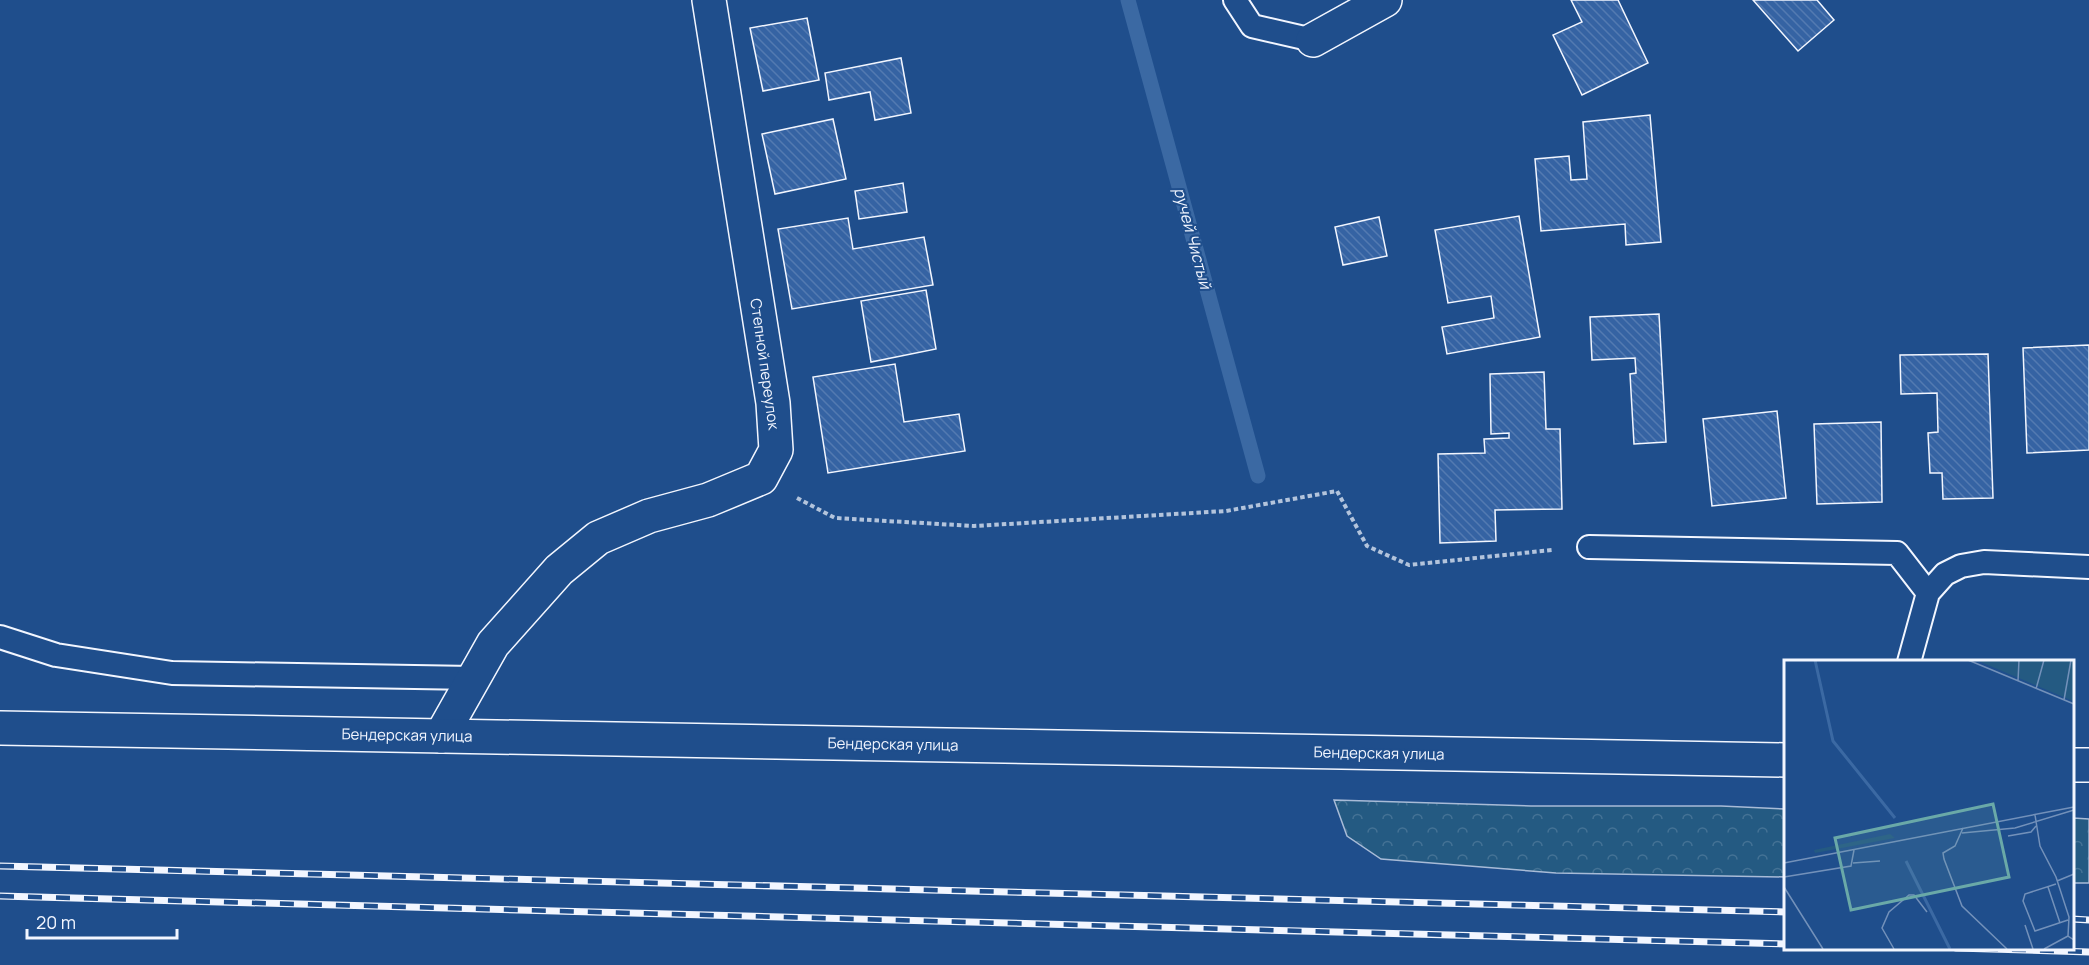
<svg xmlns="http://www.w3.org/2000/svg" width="2089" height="965" viewBox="0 0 2089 965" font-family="Manrope,sans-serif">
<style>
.forest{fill:url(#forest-crowns);stroke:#a8bbd7;stroke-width:1.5}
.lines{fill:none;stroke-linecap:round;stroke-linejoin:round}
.stream{stroke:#3b69a3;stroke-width:15}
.building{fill:url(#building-back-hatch);stroke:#f2f6ff;stroke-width:1.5}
.service-casing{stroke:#f2f6ff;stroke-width:26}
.minor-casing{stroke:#f2f6ff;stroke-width:36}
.primary-casing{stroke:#f2f6ff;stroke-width:36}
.path{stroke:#b3c4dc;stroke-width:4;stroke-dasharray:4.5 3;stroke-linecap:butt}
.service{stroke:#1f4e8c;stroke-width:22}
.minor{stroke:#1f4e8c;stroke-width:33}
.primary{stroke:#1f4e8c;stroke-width:33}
.rail-casing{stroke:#f2f6ff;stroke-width:7}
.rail{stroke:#1f4e8c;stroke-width:4.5;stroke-dasharray:14;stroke-linecap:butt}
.labels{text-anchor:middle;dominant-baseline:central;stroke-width:4.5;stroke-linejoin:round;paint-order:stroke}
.street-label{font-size:15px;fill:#f2f6ff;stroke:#1f4e8c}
.water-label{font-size:16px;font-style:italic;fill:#f2f6ff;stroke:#1f4e8c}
.inset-river{fill:none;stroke:#3b69a3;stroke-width:3}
.inset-road{fill:none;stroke:#7391ba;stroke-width:1.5}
.view{fill:#6aa9a8;fill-opacity:0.15;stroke:#6aa9a8;stroke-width:3}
.inset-edge{fill:none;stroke:#f2f6ff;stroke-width:3}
</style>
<defs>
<pattern id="forest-crowns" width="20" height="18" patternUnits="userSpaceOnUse" patternTransform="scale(1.5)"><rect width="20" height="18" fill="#245a82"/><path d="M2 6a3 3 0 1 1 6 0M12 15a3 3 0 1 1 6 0" fill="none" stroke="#447295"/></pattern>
<pattern id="building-back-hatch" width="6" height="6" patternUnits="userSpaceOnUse" patternTransform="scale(1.5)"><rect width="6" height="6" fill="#3563a3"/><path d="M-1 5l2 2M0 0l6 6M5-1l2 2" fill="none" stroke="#537ab1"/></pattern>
</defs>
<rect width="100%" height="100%" fill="#1f4e8c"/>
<path class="forest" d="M1334,800L1531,806H1721L1786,809V877L1556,873L1381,859L1347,836Z
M2073,818L2089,819V883H2073Z"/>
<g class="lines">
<path class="stream" d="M1128,0L1258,476"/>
</g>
<path class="building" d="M1571,0H1618L1648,63L1582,95L1553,35L1582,22Z
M1753,0H1817L1834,20L1798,51Z
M807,18L819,80L763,91L750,28Z
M901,58L911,113L875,120L870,92L829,100L825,73Z
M1650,115L1661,242L1626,245L1625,224L1541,231L1535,159L1569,156L1571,180L1587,179L1583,122Z
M833,119L846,179L775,194L762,134Z
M903,183L907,212L859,219L855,191Z
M1519,216L1540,337L1447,354L1442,327L1494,318L1491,296L1448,303L1435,230Z
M1379,217L1387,256L1343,265L1335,227Z
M848,218L853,249L924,237L933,285L792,309L778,229Z
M926,290L936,349L871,362L861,301Z
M1659,314L1666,442L1634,444L1630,374L1636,373L1635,358L1592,360L1590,317Z
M2089,345V450L2027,453L2023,348Z
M1988,354L1993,498L1943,499L1942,473H1930L1928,433L1938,432L1937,393L1901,394L1900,355Z
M895,364L904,422L959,414L965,451L828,473L813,377Z
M1544,372L1546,429H1560L1562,509L1495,510L1496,541L1440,543L1438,454L1485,453L1484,439L1509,438V433L1491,434L1490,374Z
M1777,411L1786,498L1712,506L1703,419Z
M1881,422L1882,502L1817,504L1814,424Z"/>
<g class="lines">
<defs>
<path id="service" d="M1235,0L1252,26L1313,40
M1589,547L1897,553L1928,593
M0,637L56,655L172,673L473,678
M1909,662L1928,593L1945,574L1961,566L1984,562L2089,567"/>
<path id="minor" d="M1313,40L1385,0
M441,736L493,644L559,570L598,538L649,516L708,500L761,478L776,450L773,403L709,0"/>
<path id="primary" d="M0,728L1786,760
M2072,765H2089"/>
</defs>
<use href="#service" class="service-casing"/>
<use href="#minor" class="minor-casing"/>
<use href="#primary" class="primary-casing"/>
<path class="path" d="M797,498L835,518L974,526L1226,511L1337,491L1367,546L1409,565L1552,550"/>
<use href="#service" class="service"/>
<use href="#minor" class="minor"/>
<use href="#primary" class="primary"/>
<defs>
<path id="rail" d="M0,866L1786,912
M0,896L1786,944
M2072,919L2089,920
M1956,948L2089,952"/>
</defs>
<use href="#rail" class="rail-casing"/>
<use href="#rail" class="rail"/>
</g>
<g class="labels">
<g class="street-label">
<text transform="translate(765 364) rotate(82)">Степной переулок</text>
<text transform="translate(407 735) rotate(1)">Бендерская улица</text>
<text transform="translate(893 744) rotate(1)">Бендерская улица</text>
<text transform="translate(1379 753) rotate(1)">Бендерская улица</text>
</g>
<g class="water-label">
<text transform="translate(1193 238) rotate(75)">ручей Чистый</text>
</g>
</g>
<g transform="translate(1784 660)">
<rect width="290" height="290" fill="#1f4e8c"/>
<path d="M106,174L111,178L31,193L30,190Z" fill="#245a82"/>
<path d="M192,0H289V41Z" fill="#245a82"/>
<path class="inset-river" d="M31,0L49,81L111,158M122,201L166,289"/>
<path class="inset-road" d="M184,0L290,44M234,21L235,0M252,29L260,0M280,40L287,0M251,155L256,186L272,217L285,257L284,276L290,280M179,168L171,186L159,193L160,199L178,246L223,289M178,173L231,168L290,150M224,176L247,172L252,166M0,203L290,147M69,203L96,201M0,217L67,206L70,190M273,221L290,214M272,224L241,234L239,241L251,271L284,260M0,227L39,289M264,227L276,263M241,265L249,289M110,289L98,268L105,252L125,235H130L143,252M260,289L284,276"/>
<path class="view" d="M209,144L225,217L67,250L51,178Z"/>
<rect width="290" height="290" class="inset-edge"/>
</g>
<path d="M27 929v9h150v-9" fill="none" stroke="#f2f6ff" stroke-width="3"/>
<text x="36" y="929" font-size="18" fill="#f2f6ff" stroke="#1f4e8c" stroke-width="4.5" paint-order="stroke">20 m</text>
</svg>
